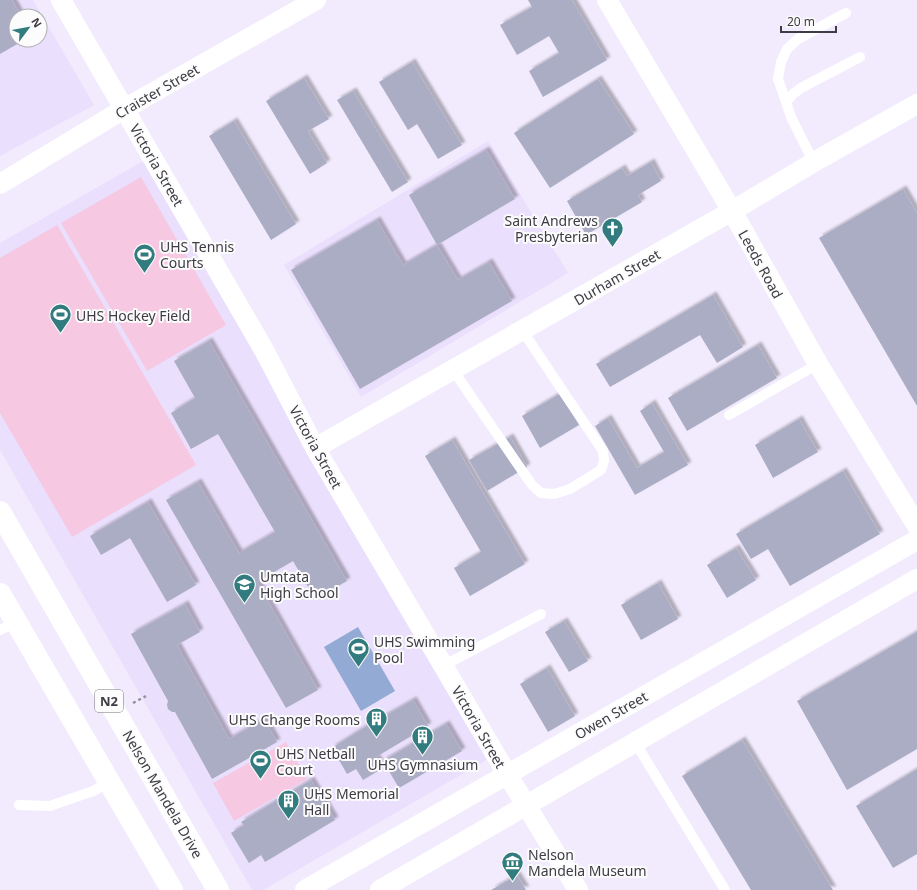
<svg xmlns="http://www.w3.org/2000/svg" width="917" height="890" viewBox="0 0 917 890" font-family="'Noto Sans',sans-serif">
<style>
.built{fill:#eadffd;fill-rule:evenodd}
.green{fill:#f7c8e2}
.water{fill:#92aad4}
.building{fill:#abadc4;filter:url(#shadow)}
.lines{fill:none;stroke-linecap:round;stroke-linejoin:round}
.path{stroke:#96919f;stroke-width:2.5;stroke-dasharray:3 3;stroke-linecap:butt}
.lane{stroke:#fff;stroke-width:10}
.street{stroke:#fff;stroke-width:20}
.highway{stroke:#fff;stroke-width:22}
.labels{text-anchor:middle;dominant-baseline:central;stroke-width:4;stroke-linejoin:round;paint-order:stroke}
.shield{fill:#fcfcfc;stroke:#77757b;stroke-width:1}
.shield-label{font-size:13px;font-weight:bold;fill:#3e3b44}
.street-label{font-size:14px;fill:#3e3b44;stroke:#fcfcfc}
.poi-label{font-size:14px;fill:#3e3b44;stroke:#fcfcfc;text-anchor:start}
</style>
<defs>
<filter id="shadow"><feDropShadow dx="3.5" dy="-3.5" stdDeviation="1" flood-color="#0004"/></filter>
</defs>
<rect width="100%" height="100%" fill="#f2ebfe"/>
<path class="built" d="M0,0H33L94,105L0,156ZM16,16H40V40H16Z
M488,141L568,273L361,397L284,265Z
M143,161L488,759L263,890H252L0,450V243Z"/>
<path class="green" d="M141,177L226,325L147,371L61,223Z
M57,225L196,465L72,537L0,413V258Z
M286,742L307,779L234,821L213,783Z"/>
<path class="water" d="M358,627L395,691L361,711L324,647Z"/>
<path class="building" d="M0,0H12L21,16H16V40H24L0,54Z
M528,0H572L607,60L543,97L529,71L559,53L549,36L517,55L500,25L532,7Z
M412,62L462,145L438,159L417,124L408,130L379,82Z
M304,78L329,119L308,131L327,163L310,174L266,101Z
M598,79L634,134L550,188L514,133Z
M353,91L408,182L392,192L337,100Z
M234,121L296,224L271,240L209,136Z
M486,150L515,199L437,245L458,280L489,262L512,301L360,389L291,270L377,220L403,265L437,245L409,195Z
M651,162L661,181L638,195L642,202L586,235L567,201L622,168L627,176Z
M903,189L917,213V406L819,238Z
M713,295L743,347L717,363L700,335L610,387L596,364Z
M209,341L347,581L315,599L293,561L257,582L318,690L286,708L166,500L198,482L239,553L275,532L218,434L191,449L171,413L195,398L174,361Z
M758,345L777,378L687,431L668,398Z
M561,393L579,425L540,448L522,416Z
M652,403L688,465L635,495L595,426L608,418L637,468L664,452L640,411Z
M799,419L818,452L773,478L755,445Z
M510,437L527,467L487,491L469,460Z
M452,440L525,564L470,596L454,568L481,552L425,456Z
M843,471L880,534L790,586L768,549L751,559L736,534Z
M148,502L196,585L167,602L130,538L101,555L90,536Z
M736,548L756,580L727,598L707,565Z
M658,583L678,619L641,640L621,605Z
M185,604L200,632L177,645L229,739L264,719L277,742L212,779L175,712H172L168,709L167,705L168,701L131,634Z
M564,621L588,661L569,672L545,632Z
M917,632V749L847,790L797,701Z
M547,668L575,716L548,732L520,684Z
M413,700L428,726L376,757L383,768L363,780L356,769L347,774L332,748L362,729Z
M446,724L462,751L399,788L383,761Z
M742,740L833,890H751L682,776Z
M917,769V854L893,868L856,806Z
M311,780L335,820L265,862L261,855L249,863L231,833L244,825L241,822Z
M517,875L526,890H491Z"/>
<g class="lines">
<path class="path" d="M133,703L146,696"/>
<path class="lane" d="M786,102L778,79L781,62L787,49L798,39L846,13
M814,163L791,117L786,102L793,94L801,88L860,57
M453,370L532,485L541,493L554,494L570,489L601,470L604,461L603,451L522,330
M729,415L818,364
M0,630L16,622
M443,666L541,614
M635,742L725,890
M19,805L50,806L93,791L110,782"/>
<path class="street" d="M61,0L264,350L315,448L507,774L578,890
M607,0L732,211L818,364L917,526
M0,184L124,109L316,0
M315,448L732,211L821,158L917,104
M305,890L917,540
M380,890L917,579"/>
<path class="highway" d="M0,512L218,890
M0,594L172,890"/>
</g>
<defs>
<symbol id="church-pin" viewBox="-11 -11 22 30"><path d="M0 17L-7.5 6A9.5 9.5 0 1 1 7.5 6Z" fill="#327b7e" stroke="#fcfcfc"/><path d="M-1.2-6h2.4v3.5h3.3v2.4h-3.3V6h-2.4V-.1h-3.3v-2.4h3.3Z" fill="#fff"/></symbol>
<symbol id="stadium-pin" viewBox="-11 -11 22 30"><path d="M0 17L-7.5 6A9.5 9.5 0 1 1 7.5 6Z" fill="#327b7e" stroke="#fcfcfc"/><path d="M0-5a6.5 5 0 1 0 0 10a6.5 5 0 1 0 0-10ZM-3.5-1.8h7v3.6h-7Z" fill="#fff"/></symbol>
<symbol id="school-pin" viewBox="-11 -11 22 30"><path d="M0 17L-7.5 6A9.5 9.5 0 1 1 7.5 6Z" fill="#327b7e" stroke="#fcfcfc"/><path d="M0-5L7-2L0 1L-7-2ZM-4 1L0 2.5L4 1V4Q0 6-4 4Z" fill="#fff"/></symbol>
<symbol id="building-pin" viewBox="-11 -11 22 30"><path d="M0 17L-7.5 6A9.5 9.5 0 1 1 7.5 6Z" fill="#327b7e" stroke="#fcfcfc"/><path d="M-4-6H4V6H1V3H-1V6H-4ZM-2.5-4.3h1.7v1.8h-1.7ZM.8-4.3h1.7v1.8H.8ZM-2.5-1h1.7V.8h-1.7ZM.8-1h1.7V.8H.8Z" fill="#fff"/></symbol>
<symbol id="museum-pin" viewBox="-11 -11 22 30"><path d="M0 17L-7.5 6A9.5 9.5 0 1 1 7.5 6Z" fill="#327b7e" stroke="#fcfcfc"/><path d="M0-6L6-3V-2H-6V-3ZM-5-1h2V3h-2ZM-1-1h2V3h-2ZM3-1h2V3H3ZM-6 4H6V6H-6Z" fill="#fff"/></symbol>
</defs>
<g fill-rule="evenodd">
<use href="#church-pin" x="600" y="216" width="25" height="34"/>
<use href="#stadium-pin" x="132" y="242" width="25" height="34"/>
<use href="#stadium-pin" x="48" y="302" width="25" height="34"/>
<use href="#school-pin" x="232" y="572" width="25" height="34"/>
<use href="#stadium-pin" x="346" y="636" width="25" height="34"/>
<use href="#building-pin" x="364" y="706" width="25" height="34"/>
<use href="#building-pin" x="410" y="724" width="25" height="34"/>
<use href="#stadium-pin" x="248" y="748" width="25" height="34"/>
<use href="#building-pin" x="276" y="788" width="25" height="34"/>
<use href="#museum-pin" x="500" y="850" width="25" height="34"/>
</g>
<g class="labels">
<rect class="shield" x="95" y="690" width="28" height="22" rx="3"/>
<g class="shield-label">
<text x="109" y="701">N2</text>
</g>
<g class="street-label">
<text transform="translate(157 91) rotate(-30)">Craister Street</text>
<text transform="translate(157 165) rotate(60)">Victoria Street</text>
<text transform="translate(761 264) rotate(61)">Leeds Road</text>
<text transform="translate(617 277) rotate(-30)">Durham Street</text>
<text transform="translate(316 447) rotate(61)">Victoria Street</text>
<text transform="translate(611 715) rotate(-30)">Owen Street</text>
<text transform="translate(479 727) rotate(60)">Victoria Street</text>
<text transform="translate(163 794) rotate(60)">Nelson Mandela Drive</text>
</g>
<g class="poi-label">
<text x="598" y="220" text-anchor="end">Saint Andrews<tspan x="598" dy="16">Presbyterian</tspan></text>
<text x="160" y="246">UHS Tennis<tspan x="160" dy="16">Courts</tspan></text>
<text x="76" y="315">UHS Hockey Field</text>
<text x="260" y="576">Umtata<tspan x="260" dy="16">High School</tspan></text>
<text x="374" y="641">UHS Swimming<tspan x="374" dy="16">Pool</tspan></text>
<text x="360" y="719" text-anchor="end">UHS Change Rooms</text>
<text x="276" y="753">UHS Netball<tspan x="276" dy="16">Court</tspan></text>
<text x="423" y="764" text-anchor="middle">UHS Gymnasium</text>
<text x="304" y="793">UHS Memorial<tspan x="304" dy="16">Hall</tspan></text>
<text x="528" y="854">Nelson<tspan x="528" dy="16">Mandela Museum</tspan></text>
</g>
</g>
<g transform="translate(28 28) rotate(58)"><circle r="19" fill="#fcfcfc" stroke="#b0afb2"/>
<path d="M0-3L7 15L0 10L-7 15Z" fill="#327b7e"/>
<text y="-6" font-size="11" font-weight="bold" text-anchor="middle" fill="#3e3b44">N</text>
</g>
<path d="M781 26v6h55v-6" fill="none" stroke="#3e3b44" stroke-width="2"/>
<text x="787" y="26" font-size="12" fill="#3e3b44" stroke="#fcfcfc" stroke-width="3" paint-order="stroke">20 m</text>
</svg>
